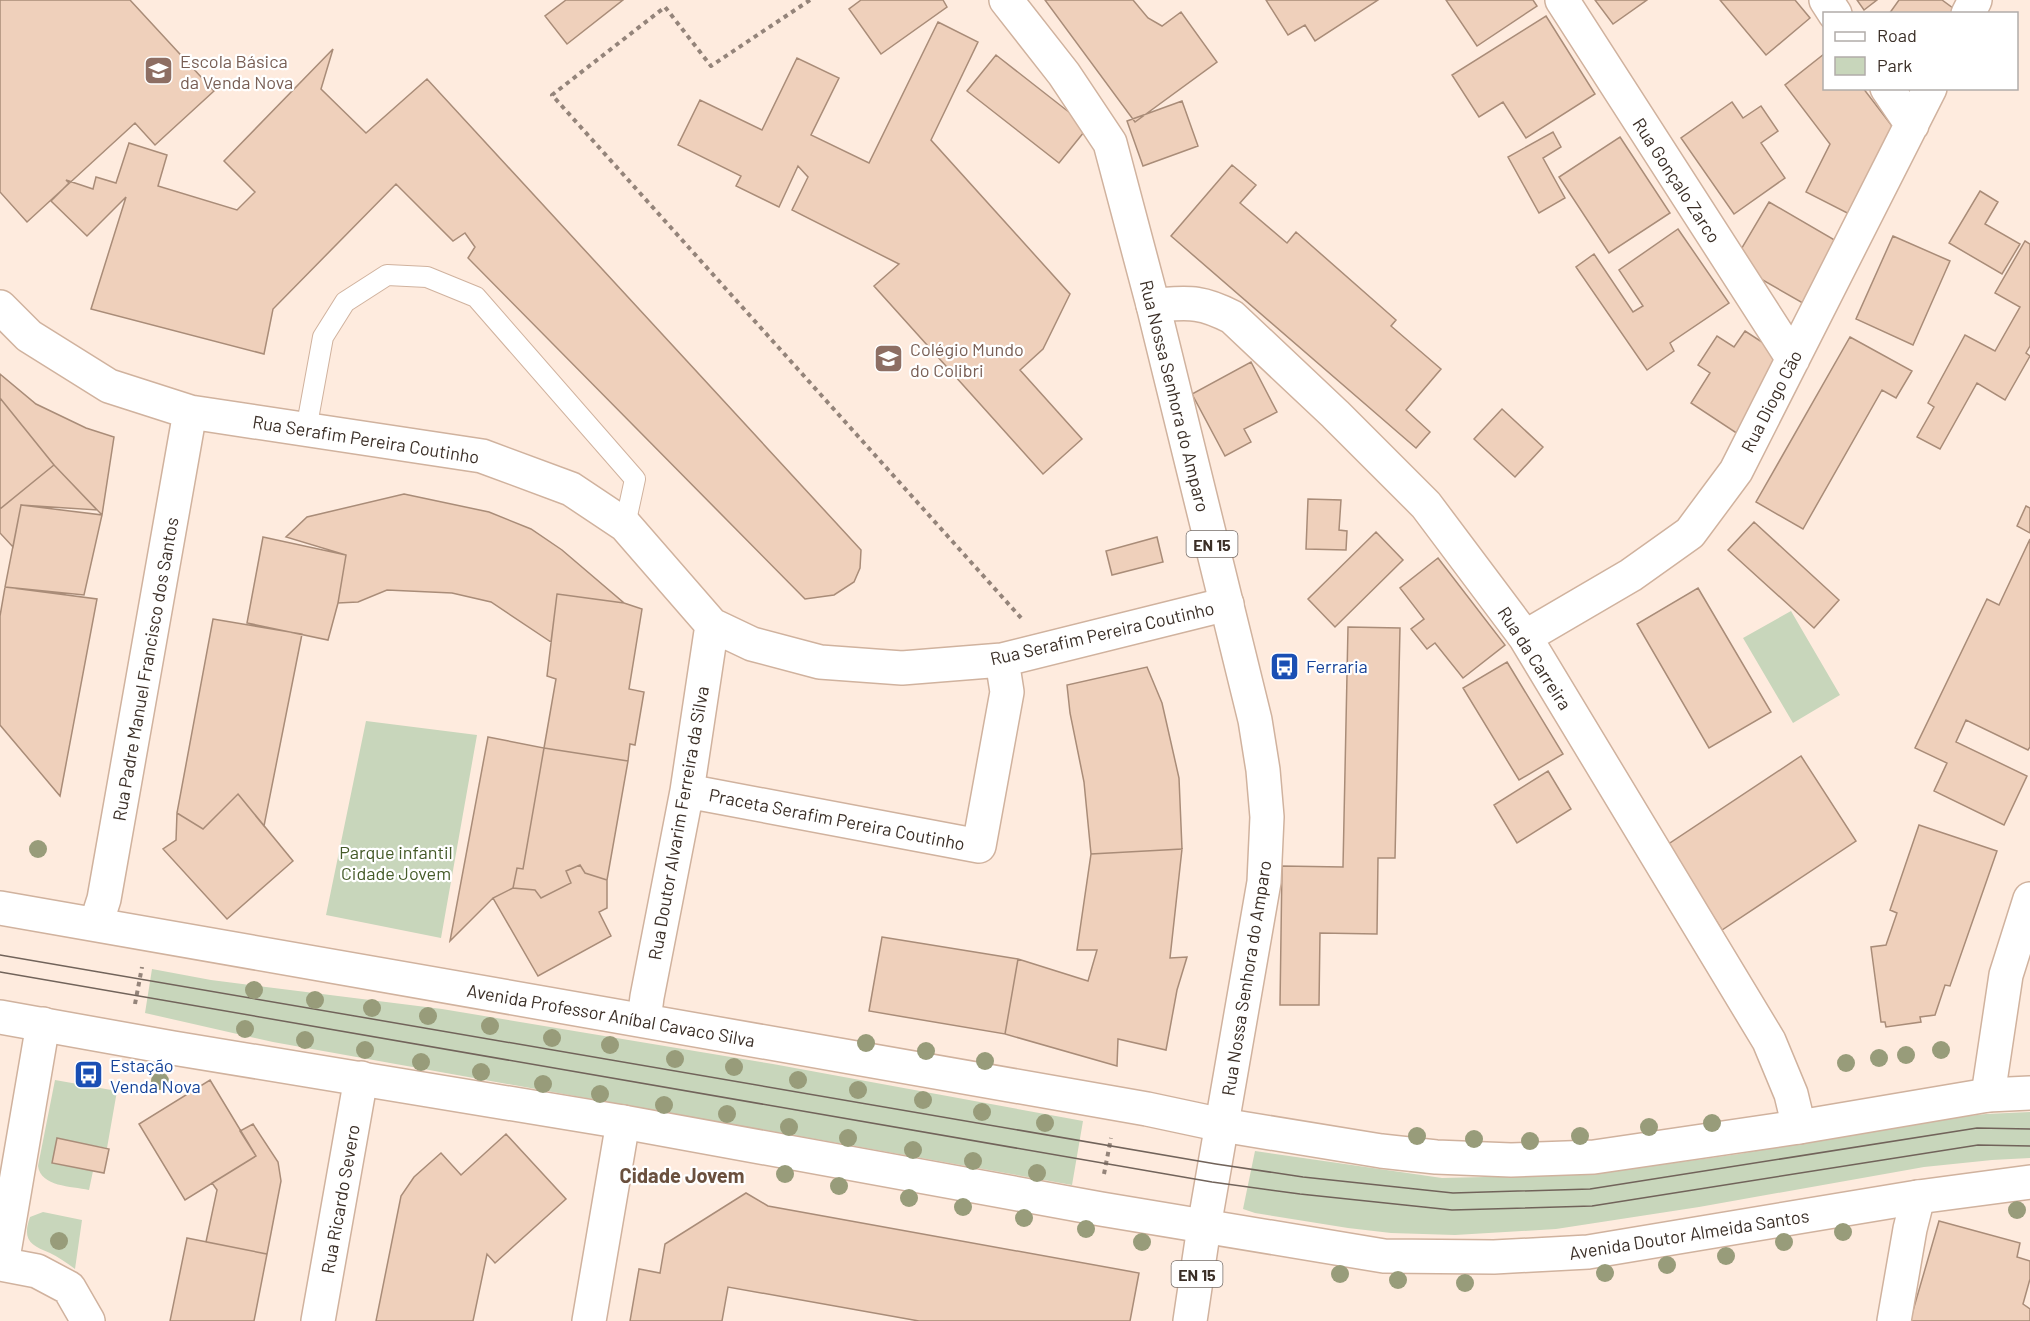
<svg xmlns="http://www.w3.org/2000/svg" width="2030" height="1321" viewBox="0 0 2030 1321" font-family="Barlow,sans-serif">
<style>
.green{fill:#c8d6bb}
.building{fill:#efd0bb;stroke:#a98c78;stroke-width:1.5}
.lines{fill:none;stroke-linecap:round;stroke-linejoin:round}
.lane-casing{stroke:#d0b29e;stroke-width:22}
.street-casing{stroke:#d0b29e;stroke-width:36}
.secondary-casing{stroke:#d0b29e;stroke-width:36}
.primary-casing{stroke:#d0b29e;stroke-width:36}
.path{stroke:#94847a;stroke-width:4;stroke-dasharray:4.5 4.5;stroke-linecap:butt}
.lane{stroke:#fff;stroke-width:20}
.street{stroke:#fff;stroke-width:33}
.secondary{stroke:#fff;stroke-width:33}
.primary{stroke:#fff;stroke-width:33}
.tram{stroke:#71635a;stroke-width:1.5}
.tree{fill:#989c7a}
.labels{text-anchor:middle;dominant-baseline:central;stroke-width:4.5;stroke-linejoin:round;paint-order:stroke}
.shield{fill:#fff;stroke:#766d68;stroke-width:1.5}
.shield-label{font-size:16px;font-weight:bold;fill:#3b2f27}
.education-label{font-size:18px;fill:#785e54;stroke:#fff;text-anchor:start}
.street-label{font-size:18px;fill:#3b2f27;stroke:#fff}
.transit-label{font-size:18px;fill:#164399;stroke:#fff;text-anchor:start}
.park-label{font-size:18px;fill:#455b29;stroke:#fff}
.neighbourhood-label{font-size:20px;font-weight:bold;fill:#6a503e;stroke:#fff}
</style>
<rect width="100%" height="100%" fill="#feebde"/>
<path class="green" d="M1791,611L1840,695L1793,723L1743,638Z
M366,721L477,735L441,938L326,915Z
M152,969L211,980L442,1009L773,1064L1083,1121L1072,1185L273,1042L145,1013Z
M55,1080L117,1091L107,1148L58,1139L52,1163L93,1171L89,1190C71,1186 41,1187 38,1166Z
M2030,1112V1158L1992,1160L1924,1167L1699,1207L1556,1229L1455,1235L1391,1233L1348,1228L1255,1213L1243,1209L1255,1151L1442,1178L1568,1175L1630,1169L1739,1154L1915,1122L1986,1114Z
M43,1212L82,1220L75,1269C67,1263 58,1257 50,1253C30,1245 22,1240 30,1217Z"/>
<path class="building" d="M0,0H130L214,91L155,145L135,123L27,222L0,192Z
M566,0H623L567,44L545,16Z
M861,0H943L947,7L881,54L849,9Z
M1045,0H1133L1148,18L1162,26L1181,12L1217,62L1135,122Z
M1266,0H1378L1315,41L1305,25L1288,35Z
M1446,0H1533L1537,6L1477,46Z
M1595,0H1647L1613,24Z
M1720,0H1795L1810,18L1766,55Z
M1857,0H1877L1864,10Z
M1899,0H1942L1961,14H1889Z
M1546,16L1595,94L1526,138L1503,102L1479,117L1452,75Z
M938,22L978,42L931,140L1070,294L1043,349L1020,370L1082,439L1043,474L874,286L899,264L792,210L808,177L798,166L779,207L736,186L741,176L678,145L700,100L762,130L797,58L839,78L811,135L869,163Z
M333,49L321,89L366,133L427,79L861,550L860,568L854,582L834,595L805,599L468,258L475,247L465,233L453,241L396,184L273,309L264,354L91,309L126,197L87,236L51,201L69,183L66,180L93,189L96,177L116,183L129,143L167,155L158,186L237,210L255,192L224,161Z
M1824,54V88H1863L1902,139L1861,220L1806,192L1830,144L1785,85Z
M996,55L1088,127L1059,163L967,91Z
M1182,101L1198,146L1143,166L1127,121Z
M1732,102L1743,118L1761,106L1778,131L1761,143L1785,178L1734,214L1681,138Z
M1553,132L1561,147L1543,158L1565,198L1539,213L1508,157Z
M1620,137L1670,213L1609,253L1559,177Z
M1232,165L1256,185L1240,203L1287,243L1296,232L1396,320L1391,326L1441,369L1406,410L1430,432L1416,448L1171,236Z
M1980,191L1998,202L1985,224L2020,244L2002,274L1949,243Z
M1769,202L1850,249L1815,310L1733,263Z
M1678,229L1729,303L1670,343L1674,351L1647,370L1576,267L1594,254L1633,312L1643,306L1619,270Z
M1893,236L1950,261L1913,345L1856,319Z
M2025,241L2030,244V346L2026,353L2030,356L2005,400L1977,383L1940,449L1917,437L1934,407L1928,403L1965,335L1995,351L2020,307L1995,293Z
M1745,331L1797,365L1747,440L1691,403L1710,373L1698,365L1717,336L1734,347Z
M1850,337L1912,371L1896,398L1882,390L1803,529L1756,502Z
M1251,362L1277,412L1244,429L1251,442L1225,456L1192,394Z
M0,374L36,404L86,428L114,437L102,515L54,465L0,398Z
M0,398L54,465L0,509Z
M1502,409L1543,447L1515,477L1474,439Z
M54,465L97,510L21,505L13,547L0,533V509Z
M404,494L489,512L531,529L562,550L624,603L557,594L551,642L491,602L452,593L387,590L358,602L338,603L346,555L286,537L307,517Z
M1308,499L1341,500L1339,530L1347,531L1346,550L1306,549Z
M21,505L102,515L84,595L5,587Z
M2026,506L2030,508V533L2017,526Z
M1754,522L1839,600L1814,628L1728,550Z
M1376,532L1403,560L1335,627L1308,599Z
M263,537L346,555L338,603L328,640L247,623Z
M1157,537L1163,562L1112,575L1106,551Z
M2030,539V747L2028,750L1966,720L1956,742L2027,776L2004,825L1934,791L1947,763L1915,748L1987,599L1999,605Z
M1438,558L1505,645L1463,678L1435,643L1427,649L1411,629L1424,619L1400,588Z
M5,587L97,599L60,796L0,725V616Z
M1698,588L1771,712L1709,748L1637,624Z
M557,594L624,603L642,609L629,689L644,692L635,745L630,744L628,761L544,748L556,679L547,676Z
M213,619L302,634L264,826L238,794L203,829L177,813Z
M1348,627L1400,628L1395,858H1378L1377,934L1320,933L1319,1005H1280L1282,866L1343,867Z
M1507,662L1563,754L1519,780L1463,688Z
M1147,667L1162,703L1179,778L1182,849L1091,854L1084,782L1070,713L1067,685Z
M488,737L544,748L523,869L517,868L513,888L493,898L450,941Z
M544,748L628,761L607,880L585,873L580,865L566,871L571,883L541,898L535,890L513,888L517,868L523,869Z
M1801,756L1856,841L1722,930L1667,845Z
M1548,771L1571,809L1517,843L1494,805Z
M238,794L293,861L227,919L163,849L176,840L177,813L203,829Z
M1919,825L1997,851L1950,986L1945,985L1935,1015L1920,1017L1921,1022L1886,1027L1885,1022H1881L1871,947L1886,945L1897,913L1890,910Z
M1182,849L1170,958L1187,957L1177,990L1166,1050L1118,1039L1117,1066L1005,1034L1018,959L1088,981L1097,950H1077L1091,854Z
M580,865L585,873L607,880V908L599,912L611,936L538,976L493,898L513,888L535,890L541,898L571,883L566,871Z
M882,937L1018,959L1005,1034L869,1011Z
M210,1080L256,1156L185,1200L139,1124Z
M253,1124L278,1162L281,1181L267,1254L206,1242L217,1190L212,1183L256,1156L240,1131Z
M506,1134L566,1199L495,1263L487,1254L473,1321H376L401,1196L414,1177L441,1153L461,1175Z
M57,1138L109,1149L104,1173L52,1163Z
M746,1193L768,1206L1139,1273L1130,1321H919L728,1287L722,1321H630L639,1269L660,1273L665,1244Z
M1939,1221L2020,1243L2017,1257L2030,1261V1279L2023,1304L2030,1309V1321H1910Z
M187,1238L267,1254L254,1321H170Z"/>
<g class="lines">
<defs>
<path id="lane" d="M306,430L323,337L345,302L387,275L427,277L476,297L635,479L625,525"/>
<path id="street" d="M1562,0L1793,359
M1826,0L1835,14
M1968,14L1975,0
M1887,88L1912,125
M1153,305C1188,303 1199,300 1232,317L1335,414L1426,505L1525,637L1769,1041L1791,1094L1799,1127
M0,307L29,336L109,386L190,412L482,456L571,489L625,525L712,625L752,644L820,662L902,668L1002,660L1227,604
M1525,637L1631,575L1690,533L1736,471L1930,88
M687,791L979,846L1007,692L1002,660
M96,924L104,899L190,412
M644,1020L647,997L687,791L712,625
M1988,1095L2006,975L2030,899
M0,1264L37,1271L69,1288L88,1321
M2,1264L43,1024
M318,1321L361,1078
M589,1321L623,1122
M1894,1321L1910,1229L1918,1197"/>
<path id="secondary" d="M0,908L1147,1109L1222,1125L1381,1151L1436,1157L1511,1160L1594,1157L1799,1127L1988,1095L2030,1093
M0,1017L173,1048L623,1122L1101,1209L1384,1256L1494,1257L1588,1252L1918,1197L2030,1182"/>
<path id="primary" d="M1006,0L1064,74L1110,143L1153,305L1255,720L1263,770L1267,817L1264,882L1204,1227L1190,1321"/>
</defs>
<use href="#lane" class="lane-casing"/>
<use href="#street" class="street-casing"/>
<use href="#secondary" class="secondary-casing"/>
<use href="#primary" class="primary-casing"/>
<path class="path" d="M810,0L711,66L665,7L552,95L1022,619
M135,1004L142,967
M1104,1174L1111,1138"/>
<use href="#lane" class="lane"/>
<use href="#street" class="street"/>
<use href="#secondary" class="secondary"/>
<use href="#primary" class="primary"/>
<path class="tram" d="M0,955L1216,1164L1303,1177L1453,1193L1590,1189L1977,1128L2030,1129
M0,972L1212,1182L1300,1194L1452,1210L1592,1206L1978,1145L2030,1146"/>
</g>
<g class="tree">
<circle cx="38" cy="849" r="9"/>
<circle cx="254" cy="990" r="9"/>
<circle cx="315" cy="1000" r="9"/>
<circle cx="372" cy="1008" r="9"/>
<circle cx="428" cy="1016" r="9"/>
<circle cx="490" cy="1026" r="9"/>
<circle cx="245" cy="1029" r="9"/>
<circle cx="552" cy="1038" r="9"/>
<circle cx="305" cy="1040" r="9"/>
<circle cx="866" cy="1043" r="9"/>
<circle cx="610" cy="1045" r="9"/>
<circle cx="365" cy="1050" r="9"/>
<circle cx="1941" cy="1050" r="9"/>
<circle cx="926" cy="1051" r="9"/>
<circle cx="1906" cy="1055" r="9"/>
<circle cx="1879" cy="1058" r="9"/>
<circle cx="675" cy="1059" r="9"/>
<circle cx="985" cy="1061" r="9"/>
<circle cx="421" cy="1062" r="9"/>
<circle cx="1846" cy="1063" r="9"/>
<circle cx="734" cy="1067" r="9"/>
<circle cx="481" cy="1072" r="9"/>
<circle cx="798" cy="1080" r="9"/>
<circle cx="160" cy="1081" r="9"/>
<circle cx="543" cy="1084" r="9"/>
<circle cx="858" cy="1090" r="9"/>
<circle cx="600" cy="1094" r="9"/>
<circle cx="923" cy="1100" r="9"/>
<circle cx="664" cy="1105" r="9"/>
<circle cx="982" cy="1112" r="9"/>
<circle cx="727" cy="1114" r="9"/>
<circle cx="1045" cy="1123" r="9"/>
<circle cx="1712" cy="1123" r="9"/>
<circle cx="789" cy="1127" r="9"/>
<circle cx="1649" cy="1127" r="9"/>
<circle cx="1417" cy="1136" r="9"/>
<circle cx="1580" cy="1136" r="9"/>
<circle cx="848" cy="1138" r="9"/>
<circle cx="1474" cy="1139" r="9"/>
<circle cx="1530" cy="1141" r="9"/>
<circle cx="913" cy="1150" r="9"/>
<circle cx="973" cy="1161" r="9"/>
<circle cx="1037" cy="1173" r="9"/>
<circle cx="785" cy="1174" r="9"/>
<circle cx="839" cy="1186" r="9"/>
<circle cx="909" cy="1198" r="9"/>
<circle cx="963" cy="1207" r="9"/>
<circle cx="2017" cy="1210" r="9"/>
<circle cx="1024" cy="1218" r="9"/>
<circle cx="1086" cy="1229" r="9"/>
<circle cx="1843" cy="1232" r="9"/>
<circle cx="59" cy="1241" r="9"/>
<circle cx="1142" cy="1242" r="9"/>
<circle cx="1784" cy="1242" r="9"/>
<circle cx="1726" cy="1256" r="9"/>
<circle cx="1667" cy="1265" r="9"/>
<circle cx="1605" cy="1273" r="9"/>
<circle cx="1340" cy="1274" r="9"/>
<circle cx="1398" cy="1280" r="9"/>
<circle cx="1465" cy="1283" r="9"/>
</g>
<defs>
<symbol id="school-square" viewBox="-11 -11 22 22"><rect x="-9" y="-9" width="18" height="18" rx="4" fill="#8d6e63" stroke="#fff"/><path d="M0-5L7-2L0 1L-7-2ZM-4 1L0 2.5L4 1V4Q0 6-4 4Z" fill="#fff"/></symbol>
<symbol id="bus-square" viewBox="-11 -11 22 22"><rect x="-9" y="-9" width="18" height="18" rx="4" fill="#1a4fb4" stroke="#fff"/><path d="M-5-6H5V4H4V6H2V4H-2V6H-4V4H-5ZM-3.5-4V0h7V-4ZM-3.5 1.2v1.5H-2V1.2ZM2 1.2v1.5H3.5V1.2Z" fill="#fff"/></symbol>
</defs>
<g fill-rule="evenodd">
<use href="#school-square" x="142" y="54" width="33" height="33"/>
<use href="#school-square" x="872" y="342" width="33" height="33"/>
<use href="#bus-square" x="1268" y="650" width="33" height="33"/>
<use href="#bus-square" x="72" y="1058" width="33" height="33"/>
</g>
<g class="labels">
<g class="shield">
<rect x="1186.5" y="531" width="51" height="26" rx="4.5"/>
<rect x="1171.5" y="1261" width="51" height="26" rx="4.5"/>
</g>
<g class="shield-label">
<text x="1212" y="544">EN 15</text>
<text x="1197" y="1274">EN 15</text>
</g>
<g class="education-label">
<text x="180" y="61">Escola Básica<tspan x="180" dy="21">da Venda Nova</tspan></text>
<text x="910" y="349">Colégio Mundo<tspan x="910" dy="21">do Colibri</tspan></text>
</g>
<g class="street-label">
<text transform="translate(1677 180) rotate(57)">Rua Gonçalo Zarco</text>
<text transform="translate(1175 396) rotate(76)">Rua Nossa Senhora do Amparo</text>
<text transform="translate(1771 401) rotate(-63)">Rua Diogo Cão</text>
<text transform="translate(366 439) rotate(9)">Rua Serafim Pereira Coutinho</text>
<text transform="translate(1102 633) rotate(-13)">Rua Serafim Pereira Coutinho</text>
<text transform="translate(1535 658) rotate(57)">Rua da Carreira</text>
<text transform="translate(145 669) rotate(-80)">Rua Padre Manuel Francisco dos Santos</text>
<text transform="translate(837 819) rotate(11)">Praceta Serafim Pereira Coutinho</text>
<text transform="translate(678 823) rotate(-80)">Rua Doutor Alvarim Ferreira da Silva</text>
<text transform="translate(1246 978) rotate(-81)">Rua Nossa Senhora do Amparo</text>
<text transform="translate(611 1015) rotate(10)">Avenida Professor Aníbal Cavaco Silva</text>
<text transform="translate(340 1199) rotate(-80)">Rua Ricardo Severo</text>
<text transform="translate(1689 1234) rotate(-9)">Avenida Doutor Almeida Santos</text>
</g>
<g class="transit-label">
<text x="1306" y="666">Ferraria</text>
<text x="110" y="1065">Estação<tspan x="110" dy="21">Venda Nova</tspan></text>
</g>
<g class="park-label">
<text x="396" y="852">Parque infantil<tspan x="396" dy="21">Cidade Jovem</tspan></text>
</g>
<g class="neighbourhood-label">
<text x="682" y="1175">Cidade Jovem</text>
</g>
</g>
<rect x="1823" y="12" width="195" height="78" fill="#ffffff" stroke="#b1aca9" stroke-width="1.5"/>
<rect x="1835" y="32" width="30" height="9" fill="#ffffff" stroke="#b1aca9" stroke-width="1.5"/>
<text x="1877" y="42" font-size="18" fill="#3b2f27">Road</text>
<rect x="1835" y="57" width="30" height="18" fill="#c8d6bb" stroke="#b1aca9" stroke-width="1.5"/>
<text x="1877" y="72" font-size="18" fill="#3b2f27">Park</text>
</svg>
